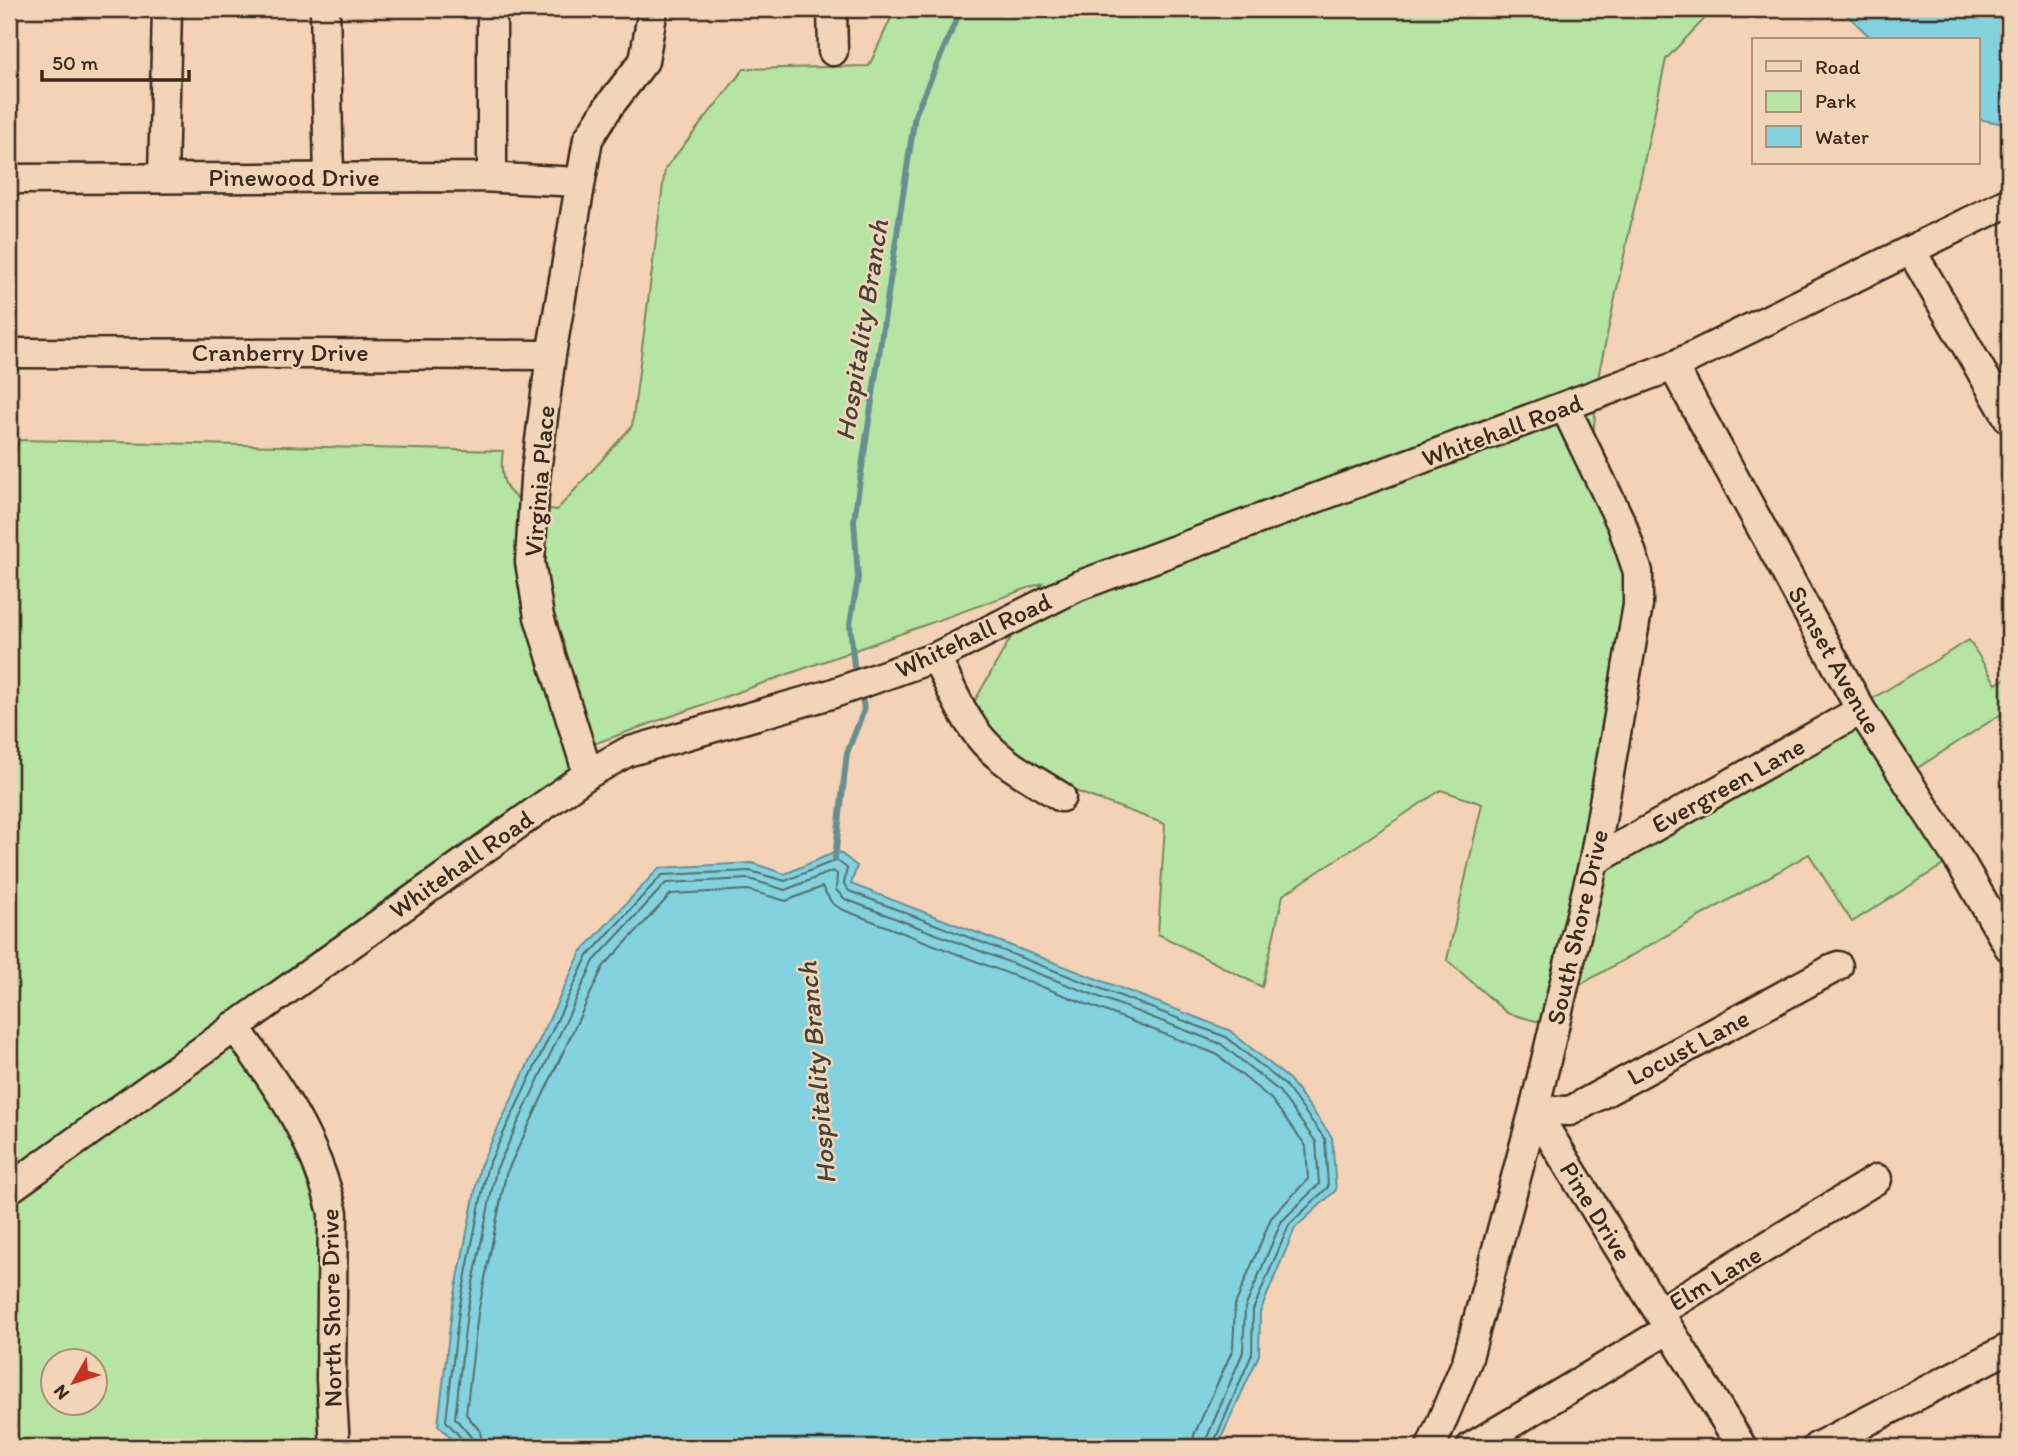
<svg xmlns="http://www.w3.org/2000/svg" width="2018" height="1456" viewBox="0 0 2018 1456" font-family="Itim,sans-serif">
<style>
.green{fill:#b6e4a2;stroke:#788760;stroke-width:2;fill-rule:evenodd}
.water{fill:#82d2df;stroke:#668f92;stroke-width:2}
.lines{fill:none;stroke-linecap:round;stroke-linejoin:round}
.shore{stroke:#576d6b;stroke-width:2}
.stream{stroke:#668f92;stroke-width:6}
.minor-casing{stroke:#3b2a1e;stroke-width:33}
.minor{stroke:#f2d5b8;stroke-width:28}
.labels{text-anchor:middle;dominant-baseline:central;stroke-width:5;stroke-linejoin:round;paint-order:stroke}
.street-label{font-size:26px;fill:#3b2a1e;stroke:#f2d5b8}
.water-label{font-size:28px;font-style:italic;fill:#46433b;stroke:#f2d5b8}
</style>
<rect width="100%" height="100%" fill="#f3d2b5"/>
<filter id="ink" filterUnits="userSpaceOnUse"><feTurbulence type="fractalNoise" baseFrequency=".0143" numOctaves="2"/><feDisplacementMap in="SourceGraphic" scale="14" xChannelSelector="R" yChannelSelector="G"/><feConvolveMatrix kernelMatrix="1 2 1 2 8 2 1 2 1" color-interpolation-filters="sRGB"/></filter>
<g filter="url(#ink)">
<path class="green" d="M895,9H1714L1666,59L1599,373L1592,447L1638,608L1596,866L1969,640L1996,684L2009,676V709L1902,778L1951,860L1852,922L1809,854L1566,993L1558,1027L1507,1013L1447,960L1482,804L1441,790L1283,895L1262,987L1158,934L1165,824L1026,773L973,704L1042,583L571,752L587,788L240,1039L341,1210L340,1447H9V475L19,440L503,451C496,494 518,505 557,510L632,426L665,169L744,69L869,66ZM52,1362H94V1404H52Z"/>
<path class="water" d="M1841,9H2009V125L1978,119V40H1873Z
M838,851L857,866L851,884L1229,1030L1290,1080L1332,1137L1336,1190L1295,1228L1260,1312L1259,1355L1217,1447H460L438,1425L452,1309L480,1166L581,952L659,868L752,863L785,874Z"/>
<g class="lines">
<path class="shore" d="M464,1447L463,1440L446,1421L459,1310L487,1168L587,957L662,875L750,871L785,881L836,860L847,868L844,884L849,891L1226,1037L1285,1085L1325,1139L1328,1187L1289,1225L1253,1310L1252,1354L1212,1447
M473,1447L471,1437L455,1418L467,1312L496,1170L594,961L666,883L749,879L785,890L833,871L837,874L836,890L845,899L1221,1044L1279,1091L1316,1142L1319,1184L1281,1222L1245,1308L1243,1352L1203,1447
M483,1447L480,1431L466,1414L478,1313L506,1174L603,967L671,894L748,890L786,901L822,887L832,903L841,909L1216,1054L1271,1099L1306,1146L1308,1179L1271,1218L1235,1305L1233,1349L1194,1435L1192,1447"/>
<path class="stream" d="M854,667L850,624L858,578L854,520L915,115L961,9
M835,858L847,753L864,710L863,702"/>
<defs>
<path id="minor" d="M325,9L329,177
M492,9V177
M832,9L833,51
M163,178L167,9
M9,179L481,177L579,182
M1912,252L2009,419
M9,353L551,355
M1673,366L1861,710L1962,865L2009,947
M936,657C950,686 963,719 985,743C1006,766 1035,780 1061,797
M588,774L539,617L530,562L535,479L551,355L588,139L609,106L644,61L653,9
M1594,861L1861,710
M234,1026C279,1087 315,1138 333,1213L331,1380L335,1447
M1534,1110L1742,1447
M1534,1110L1570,1111L1838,966
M9,1189L588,774L627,752L831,694L936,657L1078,586L1673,366L2009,202
M1659,1312L1877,1179
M1431,1447L1467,1361L1534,1110L1594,861L1638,605V572L1622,525L1565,407
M1471,1447L1669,1329
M1817,1447L2009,1348"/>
</defs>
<use href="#minor" class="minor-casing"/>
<use href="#minor" class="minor"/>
</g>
</g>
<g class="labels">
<g class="street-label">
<text x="294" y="177">Pinewood Drive</text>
<text x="280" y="352">Cranberry Drive</text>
<text transform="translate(1502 430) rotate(-20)">Whitehall Road</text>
<text transform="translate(539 481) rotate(-85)">Virginia Place</text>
<text transform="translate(973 635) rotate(-25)">Whitehall Road</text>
<text transform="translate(1835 660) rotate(61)">Sunset Avenue</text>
<text transform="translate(1728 785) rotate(-29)">Evergreen Lane</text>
<text transform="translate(461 864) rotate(-35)">Whitehall Road</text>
<text transform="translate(1577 927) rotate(-77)">South Shore Drive</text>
<text transform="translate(1688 1047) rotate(-28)">Locust Lane</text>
<text transform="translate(1596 1211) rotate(58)">Pine Drive</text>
<text transform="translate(1715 1278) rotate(-31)">Elm Lane</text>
<text transform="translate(331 1308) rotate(-91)">North Shore Drive</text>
</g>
<g class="water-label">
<text transform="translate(861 330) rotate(-81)">Hospitality Branch</text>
<text transform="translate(816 1073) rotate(-95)">Hospitality Branch</text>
</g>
</g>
<rect width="2018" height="1456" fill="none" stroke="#f2d5b8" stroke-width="35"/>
<rect x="18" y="18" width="1983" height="1421" fill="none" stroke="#3b2a1e" stroke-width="2.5" filter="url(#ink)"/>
<rect x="1752" y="38" width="228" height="126" fill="#f2d5b8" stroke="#a9917a" stroke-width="2"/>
<rect x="1766" y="61" width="35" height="10" fill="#f2d5b8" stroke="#a9917a" stroke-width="2"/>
<text x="1815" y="74" font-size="21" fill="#3b2a1e">Road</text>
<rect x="1766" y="91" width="35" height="21" fill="#b6e4a2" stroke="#a9917a" stroke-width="2"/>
<text x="1815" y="108" font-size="21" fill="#3b2a1e">Park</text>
<rect x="1766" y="126" width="35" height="21" fill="#82d2df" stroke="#a9917a" stroke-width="2"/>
<text x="1815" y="144" font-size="21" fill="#3b2a1e">Water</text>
<g transform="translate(74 1382) rotate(231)"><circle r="33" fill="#f2d5b8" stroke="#a9917a" stroke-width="2"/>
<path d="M0-5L12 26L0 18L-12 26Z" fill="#c8321e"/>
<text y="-10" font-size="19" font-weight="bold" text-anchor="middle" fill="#3b2a1e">N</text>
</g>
<path d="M42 70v10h147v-10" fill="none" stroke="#3b2a1e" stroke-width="3.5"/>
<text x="52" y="70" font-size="21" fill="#3b2a1e" stroke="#f2d5b8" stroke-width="5" paint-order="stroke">50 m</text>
</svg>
